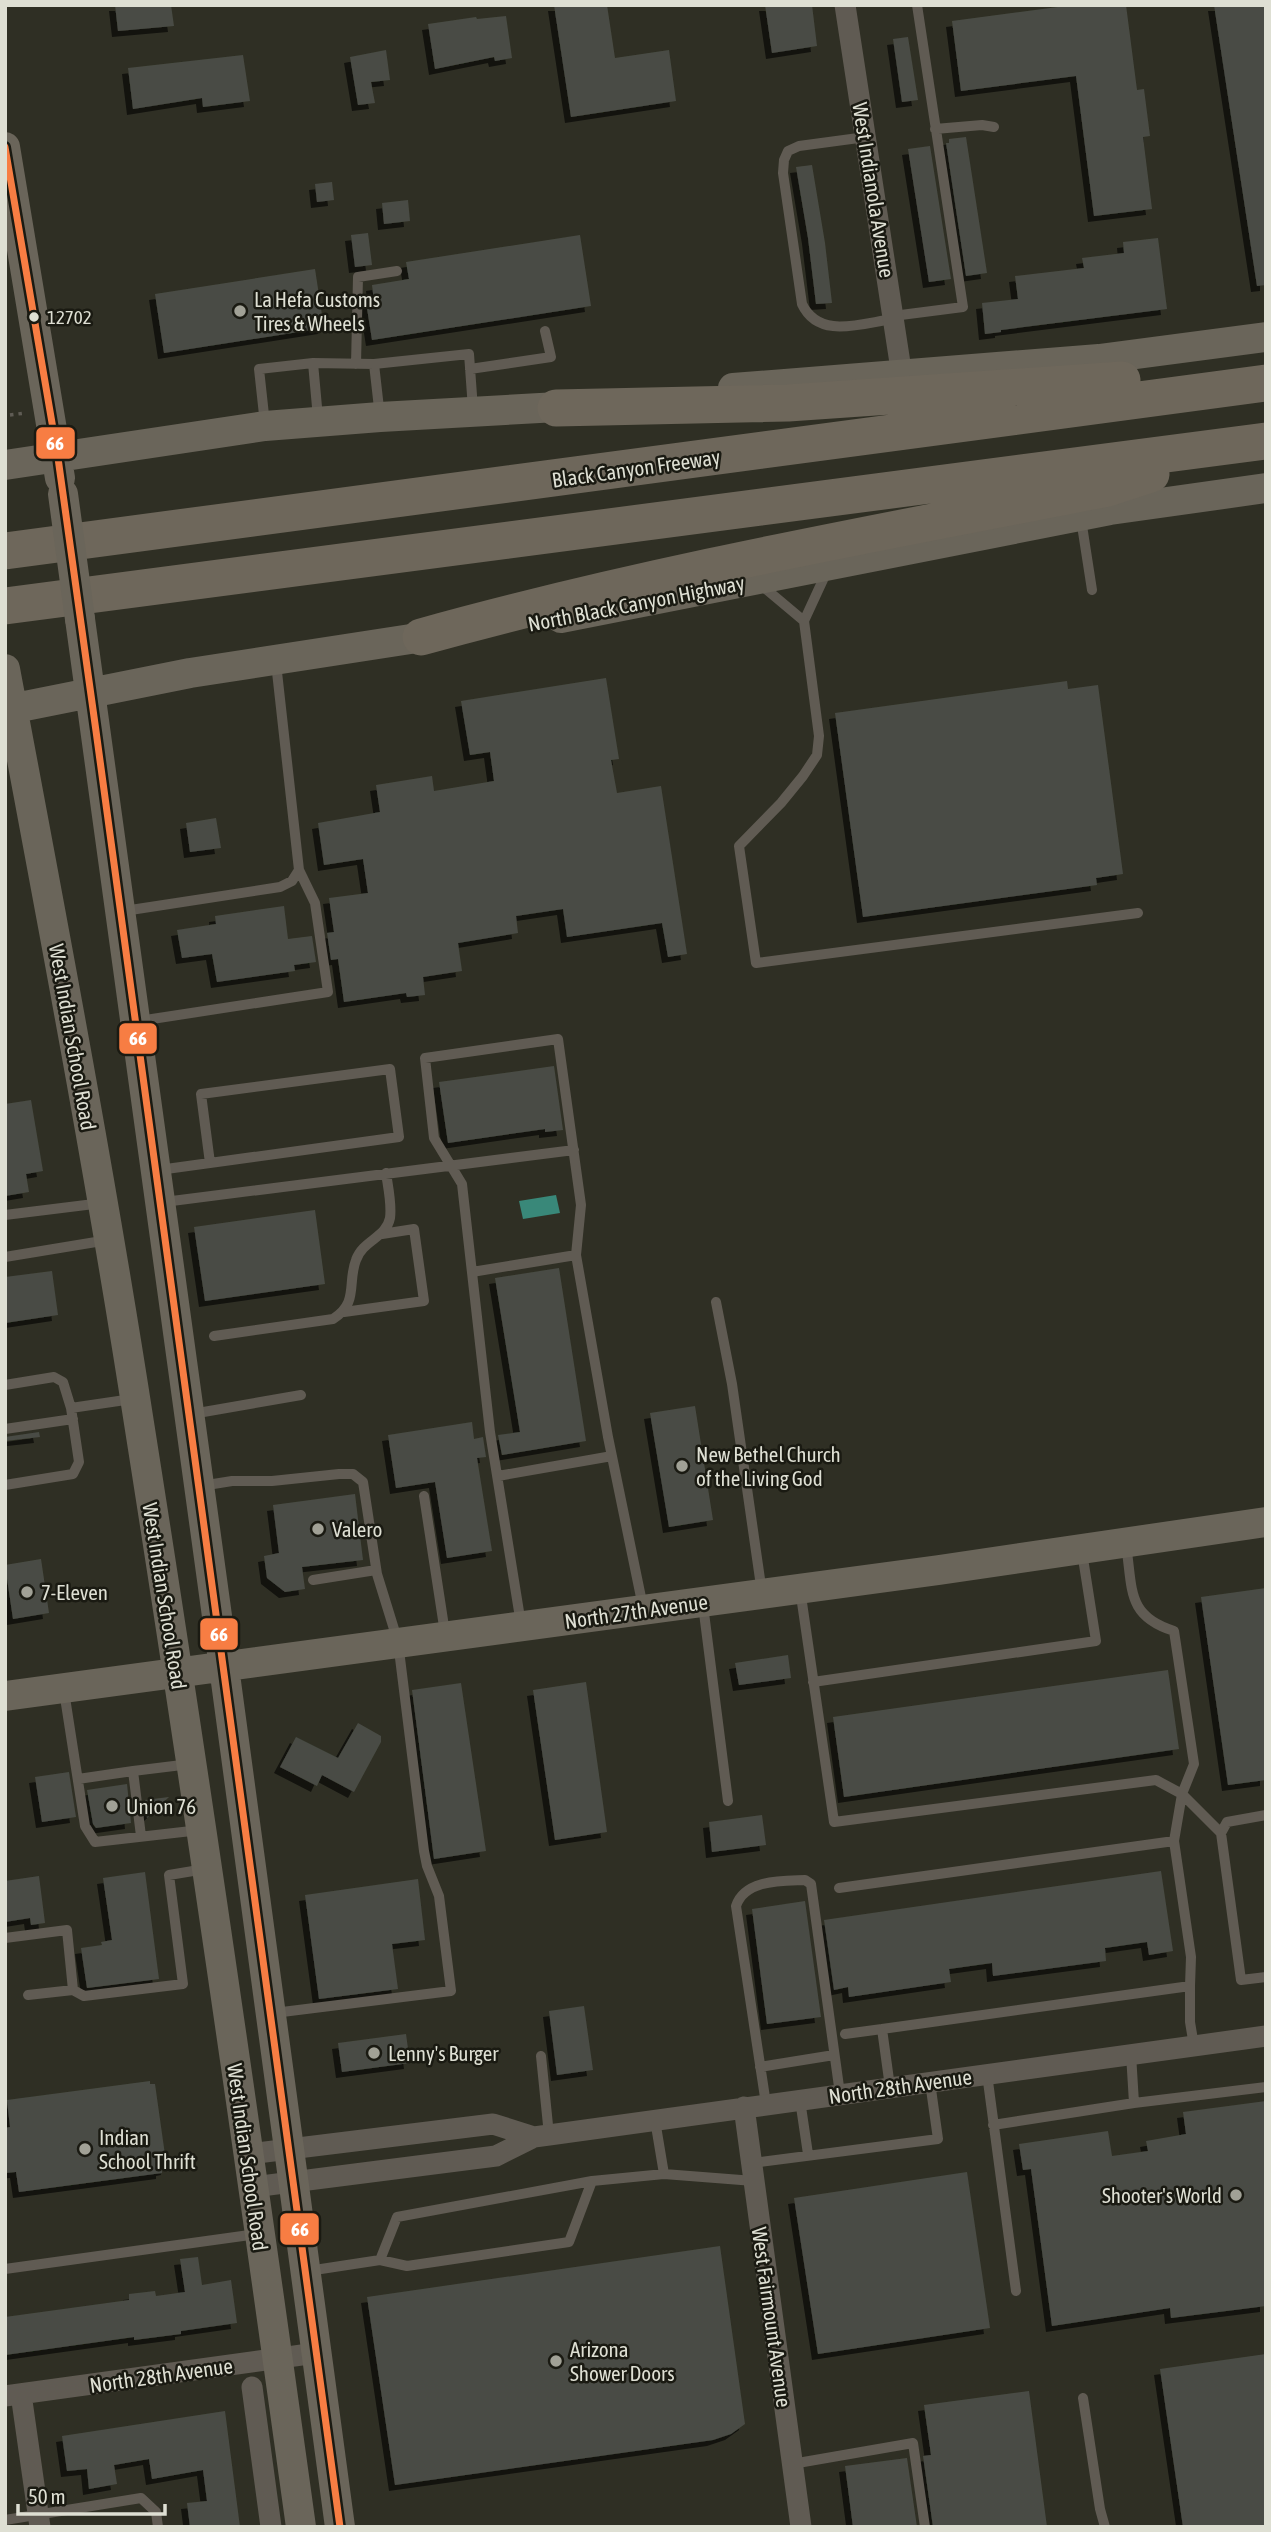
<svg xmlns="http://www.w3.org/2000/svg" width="1271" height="2532" viewBox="0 0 1271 2532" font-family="'Asap Condensed',sans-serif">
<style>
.water{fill:#398879}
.building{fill:#494c44;filter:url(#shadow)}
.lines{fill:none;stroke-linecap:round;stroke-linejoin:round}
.path{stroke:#5f5c54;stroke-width:3.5;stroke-dasharray:3.5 5;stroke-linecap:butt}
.service{stroke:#605b53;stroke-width:10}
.minor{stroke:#605b53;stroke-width:21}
.secondary{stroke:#6a655a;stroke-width:30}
.motorway{stroke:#6e675b;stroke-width:37}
.secondary-bridge{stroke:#6a655a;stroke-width:30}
.bus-1-casing{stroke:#1a1a12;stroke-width:12}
.bus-1{stroke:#f77d43;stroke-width:7}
.poi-dot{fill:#a1a196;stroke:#1a1a12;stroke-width:2.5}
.bus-dot{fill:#dedfd3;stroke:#1a1a12;stroke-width:2.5}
.labels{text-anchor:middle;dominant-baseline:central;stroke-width:5;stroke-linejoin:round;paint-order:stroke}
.bus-label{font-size:19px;fill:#dedfd3;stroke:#1a1a12;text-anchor:start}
.street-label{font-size:21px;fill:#dedfd3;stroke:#1a1a12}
.poi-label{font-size:21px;fill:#dedfd3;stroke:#1a1a12;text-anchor:start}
.line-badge{stroke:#1a1a12;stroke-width:2.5}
.badge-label{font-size:19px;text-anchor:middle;font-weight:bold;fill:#fff}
</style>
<defs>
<filter id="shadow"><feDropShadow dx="-6" dy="6" stdDeviation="0" flood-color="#0009"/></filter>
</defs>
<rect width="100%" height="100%" fill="#2f2f24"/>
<path class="water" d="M556,1195L560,1213L523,1219L519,1201Z"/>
<path class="building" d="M115,5H171L174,26L118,31Z
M554,5H607L615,58L669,50L676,101L571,117Z
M765,5H812L817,46L772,53Z
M1073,5H1126L1137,90L1144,89L1150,136L1143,137L1152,209L1094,216L1076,76L961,91L952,21Z
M1214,5H1266V285L1257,286Z
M506,16L512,58L495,61L494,57L435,69L428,24L476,17L477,19Z
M908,37L918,100L902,102L893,39Z
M386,50L390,80L371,82L375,103L358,105L350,57Z
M243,55L250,101L203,107L202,98L133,109L128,68Z
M966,137L987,273L966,276L946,143H949V139Z
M930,146L951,279L929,282L908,149Z
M812,165L825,243L832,303L816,304L808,238L796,167Z
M332,182L334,200L317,202L315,184Z
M408,200L410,221L384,224L382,203Z
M368,233L372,265L355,267L351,235Z
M580,235L591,306L372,340L366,302L374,301L372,285L409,279L406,262Z
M1158,238L1167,309L1001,330V332L985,334L982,303L1018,299L1015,276L1084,268L1082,258L1124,253L1123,242Z
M315,269L324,328L164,353L155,294Z
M606,678L619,759L611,760L617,793L661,786L687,954L668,957L662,923L567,937L563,909L516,916L518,933L458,943L462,971L423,977L425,995L407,997L406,993L344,1002L338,959L331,960L327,933L334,932L329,898L368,893L363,859L324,865L318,823L380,812L376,785L432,776L434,791L494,781L490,752L470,755L461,701Z
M1067,681L1068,689L1098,685L1123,874L1096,878L1097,885L863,917L835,713Z
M216,818L221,848L190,852L186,823Z
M284,906L288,939L312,936L316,962L294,965L295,971L217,982L212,954L182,958L177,930L216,924L215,916Z
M554,1066L563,1130L545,1132V1129L448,1143L439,1082Z
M31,1100L43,1171L26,1174L29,1192L5,1196V1104Z
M315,1210L325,1284L205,1301L194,1227Z
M559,1268L586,1441L502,1455L498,1435L520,1432L495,1278Z
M52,1271L58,1315L5,1323V1277Z
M695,1406L713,1520L669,1527L650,1413Z
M472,1422L474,1439L483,1437L486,1457L477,1458L492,1551L447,1558L435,1482L396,1488L388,1435Z
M39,1432L40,1437L5,1441V1437Z
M355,1494L363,1560L302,1567L305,1589L285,1592L267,1578L264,1556L279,1553L273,1505Z
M41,1559L49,1613L13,1619L5,1565Z
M1266,1588V1780L1228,1785L1201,1597Z
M788,1655L791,1678L739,1685L735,1663Z
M1168,1670L1179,1749L844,1797L833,1717Z
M586,1682L607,1832L555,1840L533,1690Z
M461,1683L486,1851L434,1859L412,1690Z
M358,1723L381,1736V1742L354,1792L322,1775L317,1786L280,1767L296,1737L338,1758Z
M69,1772L76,1817L42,1822L35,1777Z
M127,1784L131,1823L96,1828L93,1824L87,1790Z
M169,1797L147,1818L145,1800Z
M762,1815L766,1845L712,1852L709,1822Z
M1161,1871L1173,1951L1149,1955L1147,1942L1105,1948L1106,1961L993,1976L992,1963L949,1969L951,1982L849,1997L848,1987L834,1990L824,1920Z
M145,1872L159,1979L87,1988L81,1948L102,1945L101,1942L112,1940L103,1878Z
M39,1876L45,1923L31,1925L30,1918L5,1922V1881Z
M418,1879L425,1940L392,1944L398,1989L319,1999L305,1895Z
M805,1901L821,2017L767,2024L752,1909Z
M584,2006L593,2070L557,2075L549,2011Z
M406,2034L410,2063L342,2072L338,2043Z
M150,2081V2084H155L167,2169L162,2170V2173L19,2192L16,2172L5,2173V2128L10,2127L7,2100Z
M1266,2101V2306L1171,2318L1170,2308L1052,2326L1031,2169L1023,2170L1019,2144L1108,2131L1112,2156L1148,2151L1146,2141L1186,2134L1183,2112Z
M967,2172L990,2328L818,2354L794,2198Z
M720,2246L745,2424L731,2434L713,2440L395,2485L367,2297Z
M198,2257L202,2285L231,2280L237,2323L181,2331V2334L134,2340V2337L5,2355V2317L129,2300V2294L155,2291L156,2296L185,2292L180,2259Z
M1266,2354V2527H1183L1160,2369Z
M1029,2391L1047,2527H933L923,2456L931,2455L924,2405Z
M225,2411L240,2527H190L187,2503L207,2501L203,2470L152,2479L149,2459L114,2465L117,2484L89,2489L87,2469L67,2471L62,2436Z
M907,2458L917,2527H853L845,2466Z"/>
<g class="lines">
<path class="path" d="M10,415L25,413"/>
<path class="service" d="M935,129L982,125L994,127
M866,137L799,146L788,151L784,160L783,173L802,304C819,340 862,323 893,319
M893,316L963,307L917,5
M313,363L374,364
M356,364L358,277L397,271
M470,369L551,357L545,331
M380,417L374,364L469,354L473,409
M265,424L259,369L313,363L318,418
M1081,519L1092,590
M760,584L804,621L828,569
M804,621L819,736L817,755L803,776L781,803L739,846L756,963L1138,913
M124,911L280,887L292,881L299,870L276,663
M139,1021L328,992L315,903L299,870
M159,1170L399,1137L390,1069L201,1094L210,1163
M164,1202L574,1150
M5,1215L102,1203
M5,1257L108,1240
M472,1272L576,1255
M716,1302L732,1384L762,1593
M344,1312L424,1301L414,1229L382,1234
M214,1336L333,1319C359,1303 347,1283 356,1260C363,1240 386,1238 390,1218C392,1204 388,1187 386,1173
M5,1385L54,1377L63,1382L71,1408L79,1462L73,1474L5,1485
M71,1408L132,1399
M192,1414L301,1395
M5,1429L73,1419
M498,1476L612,1456
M201,1486L232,1481H272L339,1474H353L363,1482L377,1574L398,1642L424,1851L427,1866L439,1896L451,1991L274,2013
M424,1496L445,1633
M313,1580L376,1570
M800,1589L834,1822L1156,1780L1182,1794L1194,1764L1174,1631C1126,1616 1133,1589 1126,1545
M703,1605L728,1801
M521,1624L490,1432L462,1184L434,1138L425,1058L558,1039L581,1205L576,1255L608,1437L643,1607
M813,1682L1096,1641L1082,1552
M64,1691L85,1826L95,1842L200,1830
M78,1779L133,1771
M1266,1815L1227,1822L1221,1833L1241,1980L1266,1977
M141,1836L133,1771L190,1764
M1174,1841L1182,1794L1221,1833
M839,1888L1174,1841L1191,1957L1190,1986
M5,1938L67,1930L73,1990L28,1995
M73,1990L84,1996L183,1984L169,1875L205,1869
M845,2034L882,2029
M1131,2054L1134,2103
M541,2056L549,2135
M760,2067L834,2055
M987,2074L1016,2291
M890,2087L882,2029L1190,1986V2022L1194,2046
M800,2100L808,2154
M766,2104L736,1906C745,1879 783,1881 805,1880L811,1884L840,2094
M655,2120L664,2174
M993,2125L1134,2103L1266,2087
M752,2163L938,2139L930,2082
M380,2260L407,2266L569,2242L592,2181
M5,2269L257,2234
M308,2271L380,2260L397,2217L592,2181L664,2174L754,2181
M1083,2398L1100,2509L1105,2527
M792,2464L913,2443L925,2527
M5,2520L141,2498L156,2512L158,2527"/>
<path class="minor" d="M845,5L902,376
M744,2107L801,2527
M249,2154L493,2124L534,2137
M253,2187L496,2156L534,2137L549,2135L1266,2036
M252,2387L271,2527
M21,2394L40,2527
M5,2396L316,2353"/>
<path class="secondary" d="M5,147L60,478
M733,388L1099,359L1266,337
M5,465L265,426L380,417L576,406
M561,618L1110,510L1266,488
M80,619L224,1667L340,2527
M5,669C52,920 100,1171 139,1423C197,1790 250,2158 301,2527
M5,710L190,673L443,634
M5,1696L939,1570L1266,1522"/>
<path class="motorway" d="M556,408L788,403L1122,380
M5,551L1266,383
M5,606L1266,441
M421,637C647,574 878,533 1108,488L1151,474"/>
<path class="secondary-bridge" d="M63,494L80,619"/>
<defs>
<path id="bus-1" d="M5,147L58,458L96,731L340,2527"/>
</defs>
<use href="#bus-1" class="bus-1-casing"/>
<use href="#bus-1" class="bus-1"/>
</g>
<g class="poi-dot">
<circle cx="240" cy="311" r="7"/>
<circle cx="682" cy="1466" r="7"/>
<circle cx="318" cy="1529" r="7"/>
<circle cx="27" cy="1592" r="7"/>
<circle cx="112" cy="1806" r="7"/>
<circle cx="374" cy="2053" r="7"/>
<circle cx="85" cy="2149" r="7"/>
<circle cx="1236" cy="2195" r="7"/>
<circle cx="556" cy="2361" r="7"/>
</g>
<circle class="bus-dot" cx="34" cy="317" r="6"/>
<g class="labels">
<g class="bus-label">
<text x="47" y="317">12702</text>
</g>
<g class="street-label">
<text transform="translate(874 190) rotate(81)">West Indianola Avenue</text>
<text transform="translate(636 468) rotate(-8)">Black Canyon Freeway</text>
<text transform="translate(636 603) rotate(-11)">North Black Canyon Highway</text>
<text transform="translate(73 1037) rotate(80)">West Indian School Road</text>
<text transform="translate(165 1596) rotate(81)">West Indian School Road</text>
<text transform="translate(636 1611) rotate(-8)">North 27th Avenue</text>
<text transform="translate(900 2086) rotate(-8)">North 28th Avenue</text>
<text transform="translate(248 2157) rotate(82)">West Indian School Road</text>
<text transform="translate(772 2317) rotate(82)">West Fairmount Avenue</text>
<text transform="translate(161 2375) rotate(-8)">North 28th Avenue</text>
</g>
<g class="poi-label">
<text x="254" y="299">La Hefa Customs<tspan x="254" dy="24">Tires &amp; Wheels</tspan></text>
<text x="696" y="1454">New Bethel Church<tspan x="696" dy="24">of the Living God</tspan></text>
<text x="332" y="1529">Valero</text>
<text x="41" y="1592">7-Eleven</text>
<text x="126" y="1806">Union 76</text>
<text x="388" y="2053">Lenny's Burger</text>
<text x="99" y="2137">Indian<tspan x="99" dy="24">School Thrift</tspan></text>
<text x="1222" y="2195" text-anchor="end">Shooter's World</text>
<text x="570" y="2349">Arizona<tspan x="570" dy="24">Shower Doors</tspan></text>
</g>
</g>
<g class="line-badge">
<rect x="35" y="426" width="41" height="34" rx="7" fill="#f77d43"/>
<rect x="118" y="1022" width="40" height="33" rx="7" fill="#f77d43"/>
<rect x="199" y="1617" width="40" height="34" rx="7" fill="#f77d43"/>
<rect x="279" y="2212" width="41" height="34" rx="7" fill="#f77d43"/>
</g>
<g class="badge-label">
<text x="55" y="450">66</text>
<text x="138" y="1045">66</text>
<text x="219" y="1641">66</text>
<text x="300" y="2236">66</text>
</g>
<rect width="1271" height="2532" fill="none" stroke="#dedfd3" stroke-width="14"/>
<path d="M18 2504v10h147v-10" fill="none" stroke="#dedfd3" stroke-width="3.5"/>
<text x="28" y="2504" font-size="21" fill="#dedfd3" stroke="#1a1a12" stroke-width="5" paint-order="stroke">50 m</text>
</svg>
